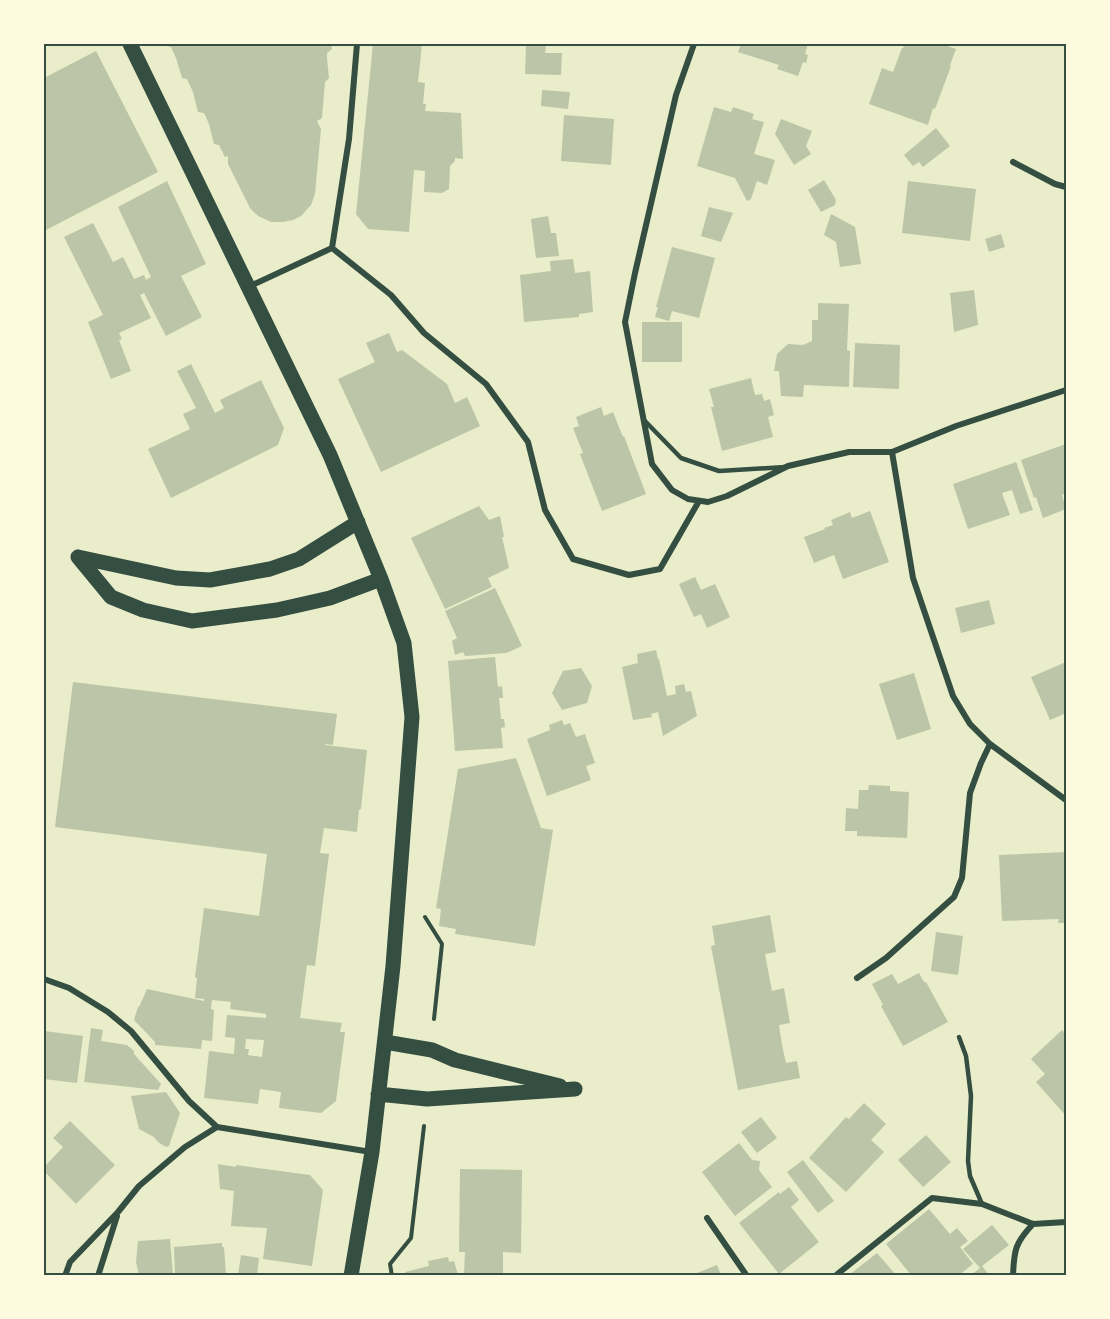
<svg xmlns="http://www.w3.org/2000/svg" width="1110" height="1319" viewBox="0 0 1110 1319" font-family="Inter,sans-serif">
<style>
.building{fill:#bcc5a7;fill-rule:evenodd}
.lines{fill:none;stroke-linecap:round;stroke-linejoin:round}
.path{stroke:#344e41;stroke-width:4}
.service{stroke:#344e41;stroke-width:4.5}
.minor{stroke:#344e41;stroke-width:6}
.primary{stroke:#344e41;stroke-width:15}
.neatline{fill:none;stroke:#344e41;stroke-width:2}
</style>
<rect width="100%" height="100%" fill="#e9edc9"/>
<path class="building" d="M165,44H331L332,49L327,53V58L329,78L325,82L322,118L317,121L321,129L315,194L311,205L301,216L293,220L283,222H271L258,216L250,208L228,164V156L225,157L219,145L214,144L209,124L204,113L198,112L193,92L187,79L182,78L176,58L171,47L166,46Z
M373,44H422L418,82L425,83L423,104H426L425,111L461,113L463,159L455,158V161L450,166L449,189L442,193L424,192L425,171L414,170L409,232L368,229L356,214Z
M741,44H808L805,54L808,55L806,63L803,62L798,76L777,69L779,65L738,52Z
M905,44H941L956,49L950,65L951,66L935,109L933,108L928,125L869,104L882,68L893,72L902,48H903Z
M526,45H546L545,53H562L561,75L525,74Z
M96,51L158,172L44,231V78Z
M542,90L570,92L568,109L541,106Z
M714,107L731,112L733,107L754,114L752,119L764,122L754,154L775,160L767,185L757,181L751,199L747,201L735,178L697,166Z
M564,115L614,119L611,165L561,161Z
M781,119L812,131L806,146L811,154L794,165L775,134Z
M936,128L950,146L923,167L919,162L913,166L904,155Z
M824,180L836,200L835,205L821,212L808,190Z
M167,181L206,264L181,276L202,317L166,336L144,293L140,295L151,318L119,333L122,339L119,340L131,371L111,379L88,322L103,315L64,237L93,223L113,262L123,257L134,279L144,275L146,280L151,277L118,207Z
M908,181L976,189L970,241L902,233Z
M709,207L733,213L721,242L701,236Z
M831,214L855,227L861,264L840,267L836,242L824,235Z
M548,216L551,233H556L559,256L536,258L531,219Z
M1001,234L1005,247L989,252L985,239Z
M672,247L715,258L699,318L672,311L669,321L655,317L658,307H656Z
M573,259L575,273L590,271L593,312L579,314V317L524,322L520,275L551,271L550,261Z
M974,290L978,325L954,332L950,293Z
M818,303L849,304L847,350L850,351L849,387L804,385L803,397L781,396L779,371H774L777,354L788,344L803,345L812,341V320H818Z
M642,322H682V362H642Z
M389,333L397,352L402,350L447,384L455,403L467,397L480,426L381,472L338,379L375,362L366,343Z
M855,343L900,345L899,389L853,387Z
M191,364L215,413L224,408L220,400L261,380L284,428L278,445L171,498L148,449L190,429L183,414L196,408L177,371Z
M751,378L755,395L762,394L764,401L770,399L774,415L768,417L773,437L722,451L711,407H714L709,389Z
M601,407L604,416L613,412L623,437L624,436L646,494L602,511L580,454L583,453L573,428L579,426L576,417Z
M1066,444V493L1062,495L1066,509L1043,518L1036,497L1034,498L1021,460Z
M1016,462L1033,510L1020,514L1012,490L1002,493L1010,515L968,529L953,484Z
M479,506L489,520L500,516L504,537H502L509,568L488,578L492,587L445,609L411,538Z
M870,511L889,562L843,579L834,555L814,563L804,537L825,529L824,528L833,525L831,520L850,512L852,518Z
M695,577L701,590L715,584L730,617L707,628L701,614L694,617L679,584Z
M495,588L522,646L506,653L465,656L463,652L455,655L452,641L457,638L445,611Z
M989,600L995,624L961,633L955,608Z
M656,650L658,659H659L667,696L676,694L675,686L684,684L686,692L691,691L697,716L663,736L658,712L651,714L652,717L633,720L622,667L638,663L637,654Z
M495,657L498,687L502,686L503,698H499L501,719H504L505,727L501,728L503,748L455,751L448,661Z
M1066,662V713L1050,720L1031,677Z
M581,668L592,686L587,703L562,710L552,693L563,671Z
M914,673L931,729L897,740L879,684Z
M73,682L337,714L333,745L325,744V745L367,750L361,809L359,810L357,832L324,828L320,853L329,854L315,966L307,965L300,1018L342,1023L340,1032H345L336,1101L321,1113L279,1108L281,1092L260,1089L258,1104L204,1098L209,1051L234,1054L235,1038L225,1037L227,1015L266,1018V1014L230,1009L231,1002L212,1000L211,1009L214,1010L212,1041L202,1040L201,1049L155,1045V1042L134,1020L138,1007H139L147,989L204,1001V999L195,998L197,978L195,977L204,908L259,916L267,854L55,827ZM246,1039L264,1040L262,1057L248,1055L249,1049H245Z
M562,720L564,725L570,723L576,737L585,734L595,763L586,766L591,780L547,796L527,739L550,730L549,725Z
M516,758L541,828L553,830L535,946L455,934L456,929L439,926L441,909L436,908L458,769Z
M869,785L890,786V791L909,792L907,838L857,836V831H845L846,808L858,809L859,790H868Z
M1066,852V923H1058L1059,919L1002,921L999,855Z
M770,915L776,952L765,954L772,991L784,988L790,1023L779,1025L782,1045L786,1063L797,1061L800,1078L738,1090L711,946L715,945L712,926Z
M936,932L963,936L958,975L931,971Z
M919,973L924,982H926L948,1022L903,1046L881,1006L883,1005L872,984L892,974L898,984Z
M91,1028L103,1030L101,1041L127,1045L134,1051V1054L161,1084L158,1090L84,1082Z
M1062,1030L1066,1035V1116L1036,1082L1045,1074L1031,1059Z
M44,1031L83,1036L77,1083L44,1079Z
M166,1092L180,1113L169,1146L166,1147L158,1142L154,1137L139,1129L131,1096Z
M864,1103L886,1124L871,1140L884,1152L846,1192L809,1158L846,1117L849,1119Z
M761,1117L777,1138L757,1153L741,1132Z
M70,1121L115,1165L76,1204L44,1171V1167L63,1147L53,1138Z
M926,1135L951,1162L923,1187L898,1160Z
M739,1143L752,1160L760,1161L759,1170L772,1187L735,1216L702,1172Z
M803,1160L834,1201L818,1213L787,1172Z
M218,1164L236,1167V1165L310,1175L323,1190L312,1266L263,1259L267,1228L231,1226L234,1191L220,1189Z
M460,1169L522,1170L521,1253L503,1252V1274H464L465,1252H459Z
M789,1187L799,1200L791,1207L819,1242L779,1274L739,1223L779,1192L780,1194Z
M929,1209L950,1234L957,1228L968,1241L960,1247L973,1264L959,1275H911L886,1244Z
M992,1225L1009,1245L982,1266L989,1275H971L980,1268L963,1249Z
M170,1239L173,1275H139L136,1262L138,1241Z
M222,1243V1247H224L226,1275H175L174,1247Z
M877,1253L896,1275H849Z
M241,1255L259,1258L257,1275H238Z
M448,1257L449,1262L454,1261L458,1275H406L405,1272L429,1266L428,1261Z
M717,1265L721,1275H692Z"/>
<g class="lines">
<path class="path" d="M425,917L442,944L434,1019
M392,1276L390,1264L411,1238L424,1126"/>
<path class="service" d="M644,420L681,458L719,471L785,467
M959,1037L966,1056L971,1096L968,1161L970,1176L982,1204"/>
<path class="minor" d="M694,44L676,95L635,273L625,322L652,464L672,490L688,499L708,502L727,496L788,466L849,452H892L956,426L1066,390
M1013,162L1055,184L1066,187
M332,248L391,295L424,333L486,384L528,442L545,510L573,559L629,575L660,569L699,501
M248,287L332,248L349,139L357,44
M892,452L913,578L953,696L970,724L990,744L1066,800
M857,978L886,958L954,897L962,878L970,793L981,763L990,744
M44,979L69,988L108,1012L131,1031L189,1101L217,1127
M707,1218L747,1276
M65,1276L70,1262L118,1212L139,1186L185,1147L217,1127L371,1152
M98,1276L117,1216
M835,1276L932,1198L982,1204L1033,1224L1066,1222
M1013,1276C1014,1250 1015,1243 1033,1224"/>
<path class="primary" d="M130,44L330,455L381,579L404,643L412,717L393,966L372,1152L351,1276
M78,557L111,597L143,610L192,621L277,610L330,598L381,579
M78,557L176,578L210,580L270,569L299,559L358,522
M385,1042L432,1050L455,1060L560,1086
M378,1094L427,1099L575,1089"/>
</g>
<rect width="1110" height="1319" fill="none" stroke="#fefae0" stroke-width="90"/>
<rect x="45" y="45" width="1020" height="1229" class="neatline"/>
</svg>
